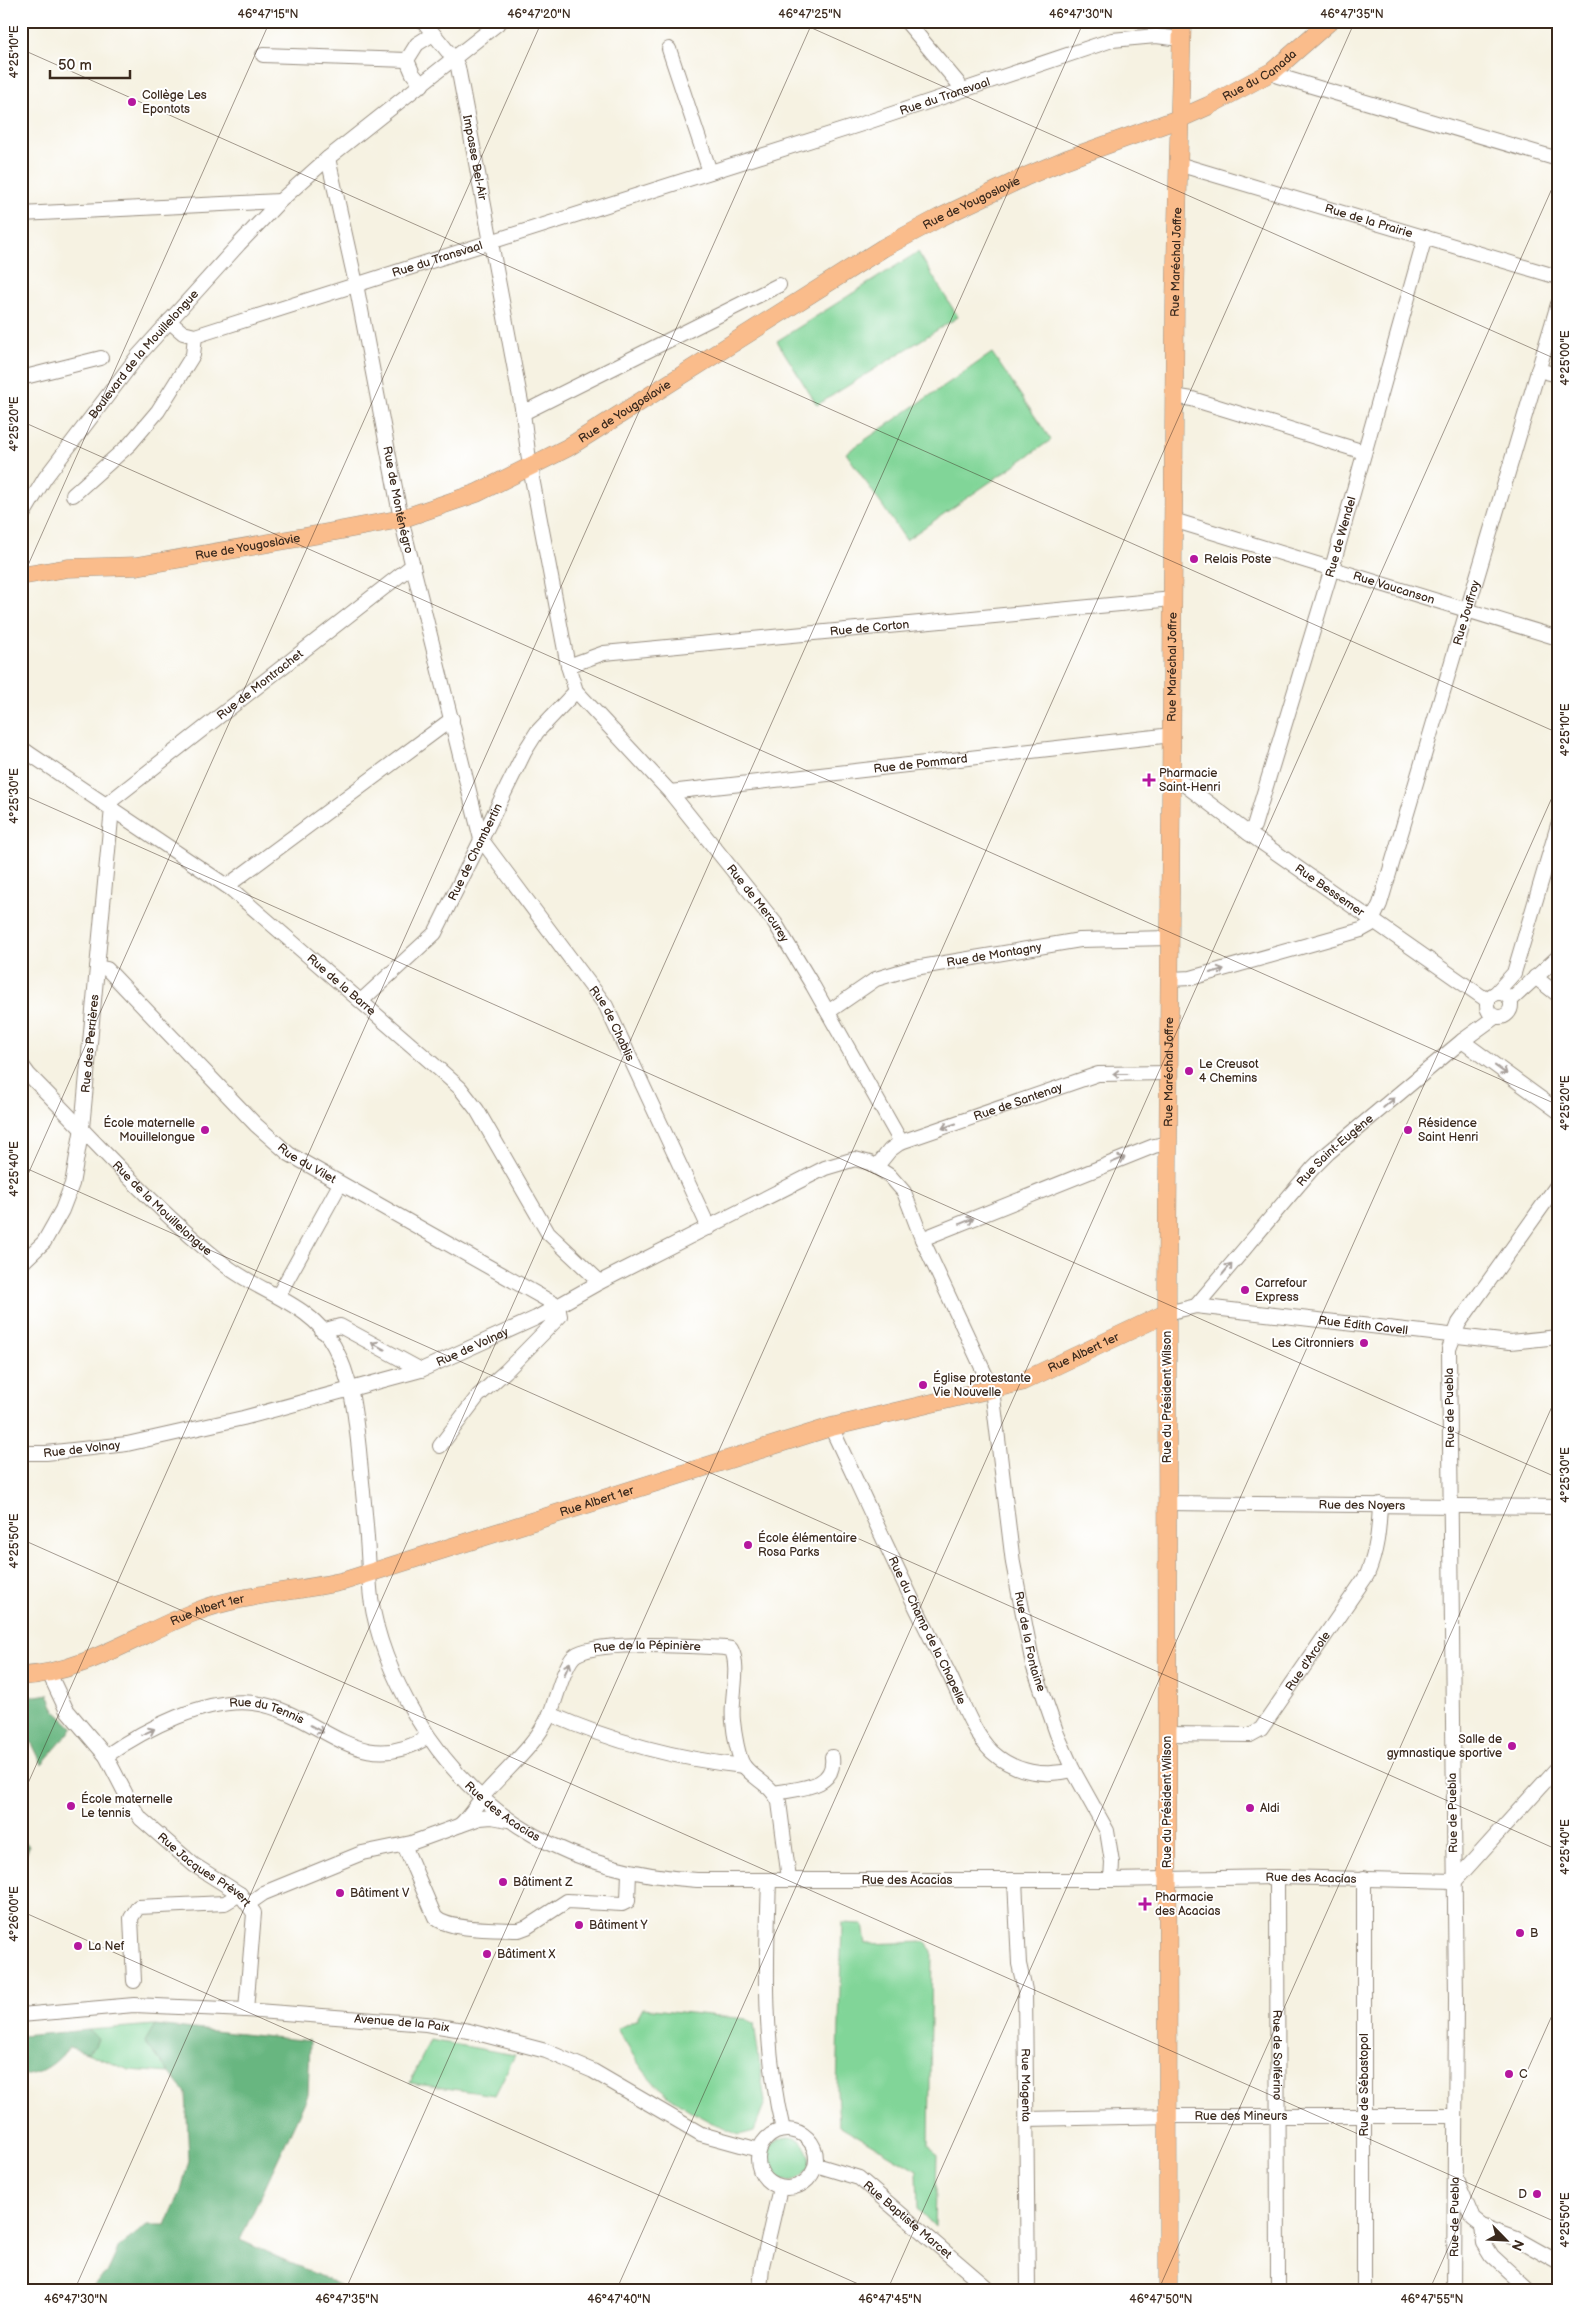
<svg xmlns="http://www.w3.org/2000/svg" width="1579" height="2312" viewBox="0 0 1579 2312" font-family="'Balsamiq Sans',sans-serif">
<style>
.green{fill:#81d598;stroke:#5e805b}
.forest{fill:#68b680;stroke:#52704f}
.lines{fill:none;stroke-linecap:round;stroke-linejoin:round}
.minor-casing{stroke:#988e80;stroke-width:16}
.major-casing{stroke:#988e80;stroke-width:19}
.minor{stroke:#fff;stroke-width:14}
.major{stroke:#fabc8b;stroke-width:18}
.oneway{stroke:#a79f9a}
.ticks{fill:none;stroke:#3b2a1e;stroke-width:1;stroke-opacity:0.45}
.poi-dot{fill:#b5179e;stroke:#fff;stroke-width:2}
.labels{text-anchor:middle;dominant-baseline:central;stroke-width:4;stroke-linejoin:round;paint-order:stroke}
.street-label{font-size:12px;fill:#3b2a1e;stroke:#fff}
.poi-label{font-size:12px;fill:#3b2a1e;stroke:#fff;text-anchor:start}
.neatline{fill:none;stroke:#3b2a1e;stroke-width:2}
.ticks-label{font-size:12px;text-anchor:middle;fill:#3b2a1e}
</style>
<rect width="100%" height="100%" fill="#fff"/>
<filter id="ink" filterUnits="userSpaceOnUse"><feTurbulence type="fractalNoise" baseFrequency=".02" numOctaves="2"/><feDisplacementMap in="SourceGraphic" scale="10" xChannelSelector="R" yChannelSelector="G"/><feConvolveMatrix kernelMatrix="1 2 1 2 8 2 1 2 1" color-interpolation-filters="sRGB"/></filter>
<filter id="wash" filterUnits="userSpaceOnUse"><feTurbulence type="fractalNoise" baseFrequency=".0096" numOctaves="4" result="noise"/><feDisplacementMap in="SourceGraphic" scale="20" xChannelSelector="R" yChannelSelector="G"/><feGaussianBlur stdDeviation="1.12" result="paint"/><feColorMatrix in="noise" values="0 0 0 0 0 0 0 0 0 0 0 0 0 0 0 0 0 1.4 0 .05"/><feComposite in="paint" operator="in"/></filter>
<g filter="url(#wash)">
<rect width="100%" height="100%" fill="#f6f2e2"/>
<path class="green" d="M918,252L958,317L817,405L777,341Z
M992,353L1051,440L906,540L846,453Z
M842,1923L863,1924L866,1944L925,1942L932,1951L929,2145L937,2156L935,2227L918,2209L917,2171L839,2125L837,2090Z
M643,2008L746,2019L754,2023L765,2103L754,2131L739,2135C707,2122 666,2100 644,2071C634,2058 626,2043 617,2029L637,2019Z
M155,2025L145,2042L170,2073L129,2070L87,2053L95,2046L98,2039L88,2030Z
M430,2040L515,2055L495,2095L410,2083Z
M766 2159a22 22 0 1 1 44 0a22 22 0 1 1-44 0Z"/>
<path class="forest" d="M48,1694L55,1711L73,1728L42,1764L22,1723V1710L30,1697Z
M21,1837L29,1846L25,1858L21,1861Z
M155,2025L310,2041L308,2095L240,2240L353,2291H87L107,2273L119,2247L147,2225H166L181,2190L189,2160L186,2093L145,2042Z
M88,2030L98,2038L95,2046L87,2053L69,2047C58,2062 41,2075 21,2076V2036Z"/>
</g>
<g filter="url(#ink)">
<g class="lines">
<defs>
<g id="minor">
<path id="s1" d="M423,21L454,59L458,67L523,413L529,460L533,467L532,478L568,666L576,691L670,792L775,923L813,986L901,1142"/>
<path d="M906,21L958,83L961,89"/>
<path d="M669,49L710,172"/>
<path d="M263,55L407,60"/>
<path d="M407,60L417,44L433,34"/>
<path d="M407,60L413,74L422,85"/>
<path d="M1273,71L1278,76L1558,159"/>
<path id="s2" d="M328,158L356,284L401,519L481,839L606,1006L709,1228"/>
<path id="s3" d="M1178,164L1558,277"/>
<path d="M21,214L280,201"/>
<path id="s4" d="M169,321L183,333L195,336L865,123L1112,40L1156,36L1181,39"/>
<path d="M1538,370L1558,375"/>
<path d="M21,378L101,358"/>
<path d="M1174,396L1192,399L1364,452"/>
<path d="M523,413L779,285"/>
<path d="M73,495L130,444L158,411L193,355L195,336"/>
<path id="s5" d="M21,518L45,478L137,357L239,244L280,201L328,158L501,21"/>
<path id="s6" d="M1173,520L1558,638"/>
<path id="s7" d="M568,666L604,653L1173,599"/>
<path id="s8" d="M21,748L231,889L440,1070L460,1088L477,1110L548,1233L600,1282"/>
<path d="M21,764L27,752"/>
<path id="s9" d="M1172,779H1177L1248,833L1488,1001"/>
<path id="s10" d="M670,792L1172,735"/>
<path id="s11" d="M107,804L413,565"/>
<path id="s12" d="M1248,833L1254,826L1332,568L1425,237"/>
<path d="M227,886L452,719"/>
<path id="s13" d="M97,967L107,969L256,1125L289,1154L558,1306"/>
<path d="M1535,977L1558,995"/>
<path id="s14" d="M1170,979L1191,978L1361,930L1370,925L1380,904L1558,304"/>
<circle cx="1499" cy="1005" r="12"/>
<path d="M1496,993L1514,973L1558,825"/>
<path d="M1511,1000L1558,957"/>
<path id="s15" d="M361,1001L435,933L525,751L537,732L576,691"/>
<path id="s16" d="M828,1012L876,979L909,969L1080,940L1170,938"/>
<path d="M1462,1041L1558,1111"/>
<path id="s17" d="M21,1064L29,1075C93,1139 154,1209 225,1265C260,1293 312,1304 334,1346C352,1379 355,1413 359,1450C362,1484 366,1518 368,1553C369,1568 369,1583 371,1598C377,1640 393,1678 415,1715C479,1823 573,1872 697,1880H1111L1277,1877L1455,1881L1558,1767"/>
<path id="s18" d="M877,1166L890,1150L901,1142L1098,1074L1169,1073"/>
<path d="M922,1239L1154,1146L1169,1143"/>
<path id="s19" d="M21,1264L44,1242L62,1210L72,1184L82,1128L112,808"/>
<path d="M278,1296L340,1184"/>
<path id="s20" d="M1196,1306L1313,1168L1328,1153L1462,1041L1495,1017"/>
<path id="s21" d="M1167,1313L1196,1306L1510,1342L1558,1337"/>
<path d="M322,1331L340,1326L421,1370"/>
<path id="s22" d="M831,1427C870,1510 908,1594 950,1676C961,1699 974,1735 992,1752C1015,1773 1045,1777 1073,1770"/>
<path d="M440,1446L478,1396L506,1371L560,1316L558,1306"/>
<path id="s23" d="M21,1453H46L127,1444L243,1418L421,1370L536,1318L600,1282L825,1168L855,1159L870,1163L890,1176L904,1192L922,1239L992,1389L1013,1563L1033,1665L1057,1734L1073,1770L1107,1831L1112,1862L1111,1880"/>
<path id="s24" d="M1167,1503L1558,1507"/>
<path id="s25" d="M49,1673L66,1709L106,1756L132,1806L141,1819L194,1865L240,1894L254,1913L246,2010"/>
<path d="M550,1714C611,1741 676,1759 744,1766"/>
<path id="s26" d="M1167,1734L1250,1735L1261,1729L1367,1575C1377,1551 1379,1530 1380,1504"/>
<path id="s27" d="M106,1756C145,1729 206,1697 254,1703C320,1712 357,1781 428,1737"/>
<path d="M775,1793C798,1788 836,1789 832,1757"/>
<path id="s28" d="M460,1825C470,1816 476,1805 484,1795C507,1768 533,1749 549,1716C556,1702 564,1661 577,1654C604,1640 693,1646 725,1648L731,1649C741,1666 730,1700 733,1721C734,1732 738,1758 744,1766C755,1780 772,1785 779,1802L789,1879"/>
<path d="M404,1845L435,1917C448,1931 500,1929 519,1930L527,1927L567,1901L622,1904L628,1901L629,1872"/>
<path id="s29" d="M1277,1877L1278,2291"/>
<path d="M769,1880C766,1963 763,2048 783,2130"/>
<path id="s30" d="M1015,1880L1019,1964L1025,1990L1028,2291"/>
<path d="M248,1904L264,1893L362,1853L411,1843L480,1818L492,1817L508,1820"/>
<path d="M134,1981L131,1918L138,1907L225,1903L240,1894"/>
<path id="s31" d="M21,2015L134,2005L246,2010L426,2024L469,2031L546,2051L593,2071L701,2134L759,2150"/>
<path id="s32" d="M1027,2119L1175,2116H1455"/>
<circle cx="787" cy="2159" r="29"/>
<path id="s33" d="M816,2165L859,2178L991,2291"/>
<path d="M1457,2181L1473,2219L1482,2226L1517,2239L1558,2262"/>
<path d="M1482,2226L1484,2243L1492,2256L1530,2291"/>
<path d="M760,2291L762,2266L780,2188"/>
<path d="M1364,2291V1878"/>
<path id="s34" d="M1454,2291L1456,2000L1449,1349L1459,1323L1558,1184"/>
</g>
<g id="major">
<path id="s35" d="M21,576L68,568L137,566L321,534L401,519L477,493L567,448L883,248L939,218L1027,176L1067,159L1181,118L1208,106L1273,71L1330,21"/>
<path id="s36" d="M21,1676C84,1673 138,1634 195,1612C241,1594 296,1592 344,1581L831,1427L1021,1382L1167,1313"/>
<path id="s37" d="M1168,2291L1167,1286L1175,302L1182,21"/>
</g>
</defs>
<use href="#minor" class="minor-casing"/>
<use href="#major" class="major-casing"/>
<use href="#minor" class="minor"/>
<use href="#major" class="major"/>
</g>
<defs><path id="oneway-shaft" d="M-6 0H5M1.5-3L5.5 0L1.5 3" fill="none" stroke-width="1.6" stroke-linecap="round" stroke-linejoin="round" transform="scale(1.25)"/></defs>
<g class="oneway">
<use href="#oneway-shaft" transform="translate(1217 971) rotate(-16)"/>
<use href="#oneway-shaft" transform="translate(1501 1070) rotate(36)"/>
<use href="#oneway-shaft" transform="translate(1120 1074) rotate(180)"/>
<use href="#oneway-shaft" transform="translate(1389 1103) rotate(-40)"/>
<use href="#oneway-shaft" transform="translate(949 1126) rotate(161)"/>
<use href="#oneway-shaft" transform="translate(1118 1160) rotate(-22)"/>
<use href="#oneway-shaft" transform="translate(967 1221) rotate(-22)"/>
<use href="#oneway-shaft" transform="translate(1227 1269) rotate(-50)"/>
<use href="#oneway-shaft" transform="translate(378 1346) rotate(-152)"/>
<use href="#oneway-shaft" transform="translate(567 1669) rotate(-66)"/>
<use href="#oneway-shaft" transform="translate(317 1729) rotate(30)"/>
<use href="#oneway-shaft" transform="translate(148 1732) rotate(-25)"/>
</g>
</g>
<path class="ticks" d="M796,21L1558,360M21,49L1558,733M21,421L1558,1105M21,581L270,21M21,794L1558,1478M21,1166L1558,1850M21,1190L542,21M21,1539L1558,2223M21,1799L813,21M21,1911L874,2291M21,2284L37,2291M74,2291L1084,21M345,2291L1355,21M616,2291L1558,175M887,2291L1558,784M1158,2291L1558,1393M1429,2291L1558,2002"/>
<g class="poi-dot">
<circle cx="132" cy="102" r="5"/>
<circle cx="1194" cy="559" r="5"/>
<path d="M1146.5 772.5h5v5h5v5h-5v5h-5v-5h-5v-5h5z"/>
<circle cx="1189" cy="1071" r="5"/>
<circle cx="205" cy="1130" r="5"/>
<circle cx="1408" cy="1130" r="5"/>
<circle cx="1245" cy="1290" r="5"/>
<circle cx="1364" cy="1343" r="5"/>
<circle cx="923" cy="1385" r="5"/>
<circle cx="748" cy="1545" r="5"/>
<circle cx="1512" cy="1746" r="5"/>
<circle cx="71" cy="1806" r="5"/>
<circle cx="1250" cy="1808" r="5"/>
<circle cx="503" cy="1882" r="5"/>
<circle cx="340" cy="1893" r="5"/>
<path d="M1142.5 1896.5h5v5h5v5h-5v5h-5v-5h-5v-5h5z"/>
<circle cx="579" cy="1925" r="5"/>
<circle cx="1520" cy="1933" r="5"/>
<circle cx="78" cy="1946" r="5"/>
<circle cx="487" cy="1954" r="5"/>
<circle cx="1509" cy="2074" r="5"/>
<circle cx="1537" cy="2194" r="5"/>
</g>
<g class="labels">
<g class="street-label">
<text stroke="none"><textPath href="#s35" startOffset="1355">Rue du Canada</textPath></text>
<text stroke="none"><textPath href="#s4" startOffset="818">Rue du Transvaal</textPath></text>
<text stroke="none"><textPath href="#s1" startOffset="150">Impasse Bel-Air</textPath></text>
<text stroke="none"><textPath href="#s35" startOffset="1039">Rue de Yougoslavie</textPath></text>
<text stroke="none"><textPath href="#s3" startOffset="199">Rue de la Prairie</textPath></text>
<text stroke="none"><textPath href="#s4" startOffset="285">Rue du Transvaal</textPath></text>
<text stroke="none"><textPath href="#s37" startOffset="2029">Rue Maréchal Joffre</textPath></text>
<text stroke="none"><textPath href="#s5" startOffset="205">Boulevard de la Mouillelongue</textPath></text>
<text stroke="none"><textPath href="#s35" startOffset="634">Rue de Yougoslavie</textPath></text>
<text stroke="none"><textPath href="#s2" startOffset="349">Rue de Monténégro</textPath></text>
<text stroke="none"><textPath href="#s12" startOffset="311">Rue de Wendel</textPath></text>
<text stroke="none"><textPath href="#s35" startOffset="229">Rue de Yougoslavie</textPath></text>
<text stroke="none"><textPath href="#s6" startOffset="231">Rue Vaucanson</textPath></text>
<text stroke="none"><textPath href="#s14" startOffset="535">Rue Jouffroy</textPath></text>
<text stroke="none"><textPath href="#s7" startOffset="305">Rue de Corton</textPath></text>
<text stroke="none"><textPath href="#s37" startOffset="1624">Rue Maréchal Joffre</textPath></text>
<text stroke="none"><textPath href="#s11" startOffset="194">Rue de Montrachet</textPath></text>
<text stroke="none"><textPath href="#s10" startOffset="252">Rue de Pommard</textPath></text>
<text stroke="none"><textPath href="#s15" startOffset="191">Rue de Chambertin</textPath></text>
<text stroke="none"><textPath href="#s9" startOffset="194">Rue Bessemer</textPath></text>
<text stroke="none"><textPath href="#s1" startOffset="974">Rue de Mercurey</textPath></text>
<text stroke="none"><textPath href="#s16" startOffset="179">Rue de Montagny</textPath></text>
<text stroke="none"><textPath href="#s8" startOffset="399">Rue de la Barre</textPath></text>
<text stroke="none"><textPath href="#s2" startOffset="925">Rue de Chablis</textPath></text>
<text stroke="none"><textPath href="#s19" startOffset="238">Rue des Perrières</textPath></text>
<text stroke="none"><textPath href="#s37" startOffset="1219">Rue Maréchal Joffre</textPath></text>
<text stroke="none"><textPath href="#s18" startOffset="158">Rue de Santenay</textPath></text>
<text stroke="none"><textPath href="#s20" startOffset="209">Rue Saint-Eugène</textPath></text>
<text stroke="none"><textPath href="#s13" startOffset="290">Rue du Vilet</textPath></text>
<text stroke="none"><textPath href="#s17" startOffset="202">Rue de la Mouillelongue</textPath></text>
<text stroke="none"><textPath href="#s21" startOffset="198">Rue Édith Cavell</textPath></text>
<text stroke="none"><textPath href="#s23" startOffset="466">Rue de Volnay</textPath></text>
<text stroke="none"><textPath href="#s36" startOffset="1114">Rue Albert 1er</textPath></text>
<text transform="translate(1167 1397) rotate(-90)">Rue du Président Wilson</text>
<text transform="translate(1450 1408) rotate(-91)">Rue de Puebla</text>
<text stroke="none"><textPath href="#s23" startOffset="61">Rue de Volnay</textPath></text>
<text stroke="none"><textPath href="#s36" startOffset="604">Rue Albert 1er</textPath></text>
<text stroke="none"><textPath href="#s24" startOffset="195">Rue des Noyers</textPath></text>
<text stroke="none"><textPath href="#s36" startOffset="199">Rue Albert 1er</textPath></text>
<text stroke="none"><textPath href="#s22" startOffset="225">Rue du Champ de la Chapelle</textPath></text>
<text stroke="none"><textPath href="#s23" startOffset="1425">Rue de la Fontaine</textPath></text>
<text stroke="none"><textPath href="#s28" startOffset="281">Rue de la Pépinière</textPath></text>
<text stroke="none"><textPath href="#s26" startOffset="178">Rue d'Arcole</textPath></text>
<text stroke="none"><textPath href="#s27" startOffset="174">Rue du Tennis</textPath></text>
<text transform="translate(1167 1802) rotate(-90)">Rue du Président Wilson</text>
<text stroke="none"><textPath href="#s17" startOffset="938">Rue des Acacias</textPath></text>
<text transform="translate(1453 1813) rotate(-91)">Rue de Puebla</text>
<text stroke="none"><textPath href="#s25" startOffset="255">Rue Jacques Prévert</textPath></text>
<text stroke="none"><textPath href="#s17" startOffset="1762">Rue des Acacias</textPath></text>
<text stroke="none"><textPath href="#s17" startOffset="1358">Rue des Acacias</textPath></text>
<text stroke="none"><textPath href="#s31" startOffset="382">Avenue de la Paix</textPath></text>
<text stroke="none"><textPath href="#s29" startOffset="178">Rue de Solférino</textPath></text>
<text stroke="none"><textPath href="#s30" startOffset="206">Rue Magenta</textPath></text>
<text transform="translate(1364 2085) rotate(-90)">Rue de Sébastopol</text>
<text stroke="none"><textPath href="#s32" startOffset="214">Rue des Mineurs</textPath></text>
<text stroke="none"><textPath href="#s34" startOffset="74">Rue de Puebla</textPath></text>
<text stroke="none"><textPath href="#s33" startOffset="109">Rue Baptiste Marcet</textPath></text>
</g>
<g class="poi-label">
<text x="142" y="95">Collège Les<tspan x="142" dy="14">Epontots</tspan></text>
<text x="1204" y="559">Relais Poste</text>
<text x="1159" y="773">Pharmacie<tspan x="1159" dy="14">Saint-Henri</tspan></text>
<text x="1199" y="1064">Le Creusot<tspan x="1199" dy="14">4 Chemins</tspan></text>
<text x="195" y="1123" text-anchor="end">École maternelle<tspan x="195" dy="14">Mouillelongue</tspan></text>
<text x="1418" y="1123">Résidence<tspan x="1418" dy="14">Saint Henri</tspan></text>
<text x="1255" y="1283">Carrefour<tspan x="1255" dy="14">Express</tspan></text>
<text x="1354" y="1343" text-anchor="end">Les Citronniers</text>
<text x="933" y="1378">Église protestante<tspan x="933" dy="14">Vie Nouvelle</tspan></text>
<text x="758" y="1538">École élémentaire<tspan x="758" dy="14">Rosa Parks</tspan></text>
<text x="1502" y="1739" text-anchor="end">Salle de<tspan x="1502" dy="14">gymnastique sportive</tspan></text>
<text x="81" y="1799">École maternelle<tspan x="81" dy="14">Le tennis</tspan></text>
<text x="1260" y="1808">Aldi</text>
<text x="513" y="1882">Bâtiment Z</text>
<text x="350" y="1893">Bâtiment V</text>
<text x="1155" y="1897">Pharmacie<tspan x="1155" dy="14">des Acacias</tspan></text>
<text x="589" y="1925">Bâtiment Y</text>
<text x="1530" y="1933">B</text>
<text x="88" y="1946">La Nef</text>
<text x="497" y="1954">Bâtiment X</text>
<text x="1519" y="2074">C</text>
<text x="1527" y="2194" text-anchor="end">D</text>
</g>
</g>
<rect width="1579" height="2312" fill="none" stroke="#fff" stroke-width="55"/>
<g transform="translate(1506 2240) rotate(114)" stroke="#ffffff" stroke-width="4" paint-order="stroke">
<path d="M0-4L9 19L0 12L-9 19Z" fill="#3b2a1e"/>
<text y="-8" font-size="14" font-weight="bold" text-anchor="middle" fill="#3b2a1e">N</text>
</g>
<path d="M50 70v8h80v-8" fill="none" stroke="#3b2a1e" stroke-width="2.5"/>
<text x="58" y="70" font-size="15" fill="#3b2a1e" stroke="#ffffff" stroke-width="4" paint-order="stroke">50 m</text>
<rect x="28" y="28" width="1524" height="2256" class="neatline"/>
<g class="ticks-label">
<text x="268" y="18">46°47'15"N</text>
<text x="539" y="18">46°47'20"N</text>
<text x="810" y="18">46°47'25"N</text>
<text x="1081" y="18">46°47'30"N</text>
<text x="1352" y="18">46°47'35"N</text>
<text transform="translate(14 52) rotate(-90)" y="4">4°25'10"E</text>
<text transform="translate(1565 358) rotate(-90)" y="4">4°25'00"E</text>
<text transform="translate(14 424) rotate(-90)" y="4">4°25'20"E</text>
<text transform="translate(1565 730) rotate(-90)" y="4">4°25'10"E</text>
<text transform="translate(14 796) rotate(-90)" y="4">4°25'30"E</text>
<text transform="translate(1565 1103) rotate(-90)" y="4">4°25'20"E</text>
<text transform="translate(14 1169) rotate(-90)" y="4">4°25'40"E</text>
<text transform="translate(1565 1475) rotate(-90)" y="4">4°25'30"E</text>
<text transform="translate(14 1541) rotate(-90)" y="4">4°25'50"E</text>
<text transform="translate(1565 1847) rotate(-90)" y="4">4°25'40"E</text>
<text transform="translate(14 1914) rotate(-90)" y="4">4°26'00"E</text>
<text transform="translate(1565 2220) rotate(-90)" y="4">4°25'50"E</text>
<text x="76" y="2303">46°47'30"N</text>
<text x="347" y="2303">46°47'35"N</text>
<text x="619" y="2303">46°47'40"N</text>
<text x="890" y="2303">46°47'45"N</text>
<text x="1161" y="2303">46°47'50"N</text>
<text x="1432" y="2303">46°47'55"N</text>
</g>
</svg>
